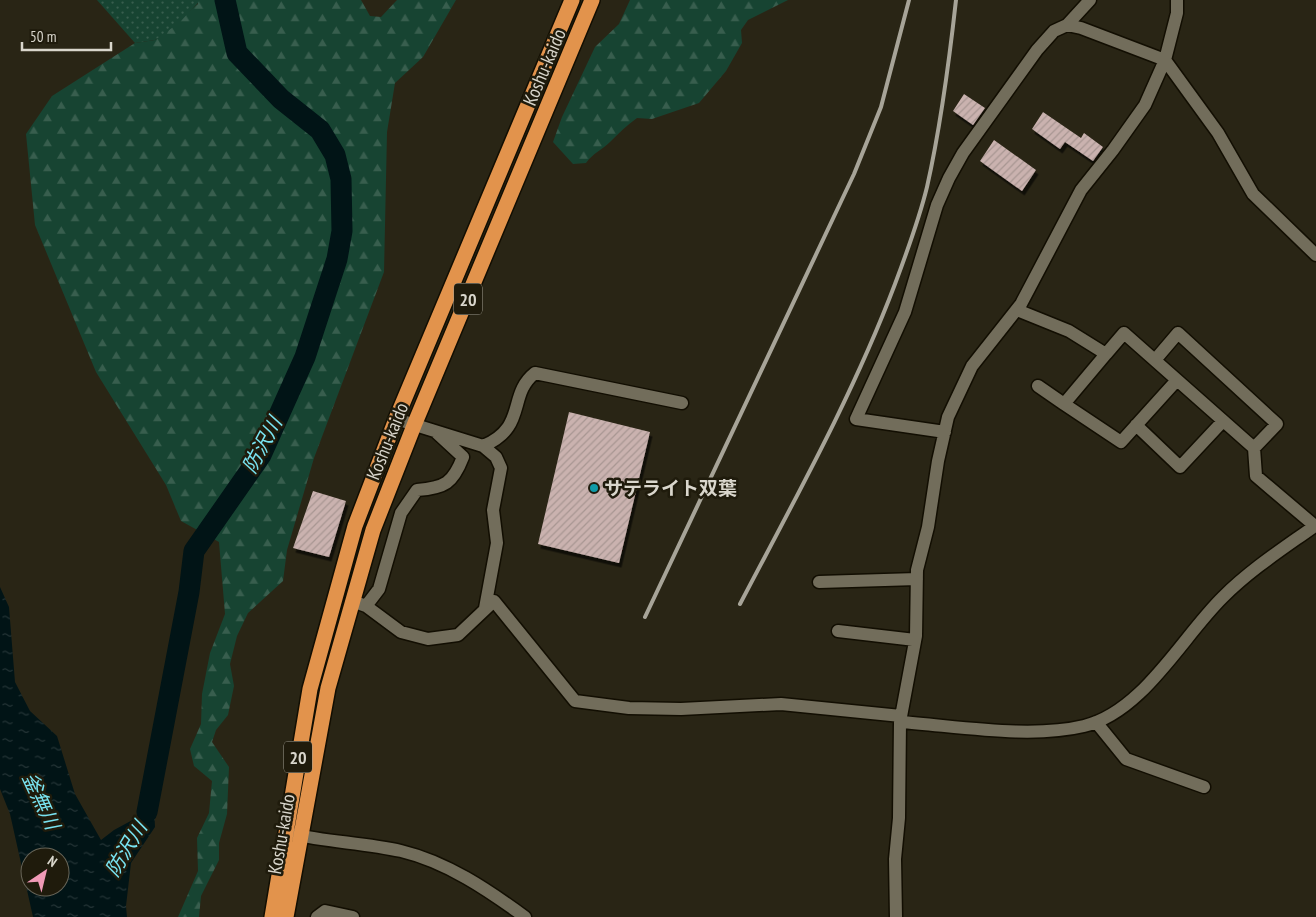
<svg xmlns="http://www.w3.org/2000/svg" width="1316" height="917" viewBox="0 0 1316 917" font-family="'PT Sans Narrow','Noto Sans JP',sans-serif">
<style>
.forest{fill:url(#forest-firs)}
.park{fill:url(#park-dots)}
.water{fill:url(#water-ripples);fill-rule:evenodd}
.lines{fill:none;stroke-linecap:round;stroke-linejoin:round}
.river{stroke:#011416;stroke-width:21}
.building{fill:url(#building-hatch);filter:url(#shadow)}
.minor-casing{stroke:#120e02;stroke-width:15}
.highway-casing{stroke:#120e02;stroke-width:18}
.minor{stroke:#726d5b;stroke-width:12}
.highway{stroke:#e2934c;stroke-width:15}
.rail{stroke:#a7a498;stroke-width:4}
.culture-dot{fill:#0f9aa8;stroke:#1f1b0c;stroke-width:2}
.labels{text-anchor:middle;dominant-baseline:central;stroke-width:5;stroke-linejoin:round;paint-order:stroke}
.shield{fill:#1f1b0c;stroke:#a19e92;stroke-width:1}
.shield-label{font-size:18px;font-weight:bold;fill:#d9d6cc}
.street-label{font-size:19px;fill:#d9d6cc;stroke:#1f1b0c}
.poi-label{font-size:19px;font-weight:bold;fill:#d9d6cc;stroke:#1f1b0c;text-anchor:start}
.water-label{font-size:20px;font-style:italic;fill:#79e4f2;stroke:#1f1b0c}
</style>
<defs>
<pattern id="forest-firs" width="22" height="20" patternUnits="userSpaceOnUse" patternTransform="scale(1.25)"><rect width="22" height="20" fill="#174432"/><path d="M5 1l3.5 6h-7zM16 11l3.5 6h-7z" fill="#385e4e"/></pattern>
<pattern id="park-dots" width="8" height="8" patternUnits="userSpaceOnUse" patternTransform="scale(1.25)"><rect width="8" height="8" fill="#174432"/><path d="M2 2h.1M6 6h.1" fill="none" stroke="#385e4e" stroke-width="1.8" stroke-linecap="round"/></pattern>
<pattern id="water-ripples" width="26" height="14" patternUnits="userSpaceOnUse" patternTransform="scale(1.25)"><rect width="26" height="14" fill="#011416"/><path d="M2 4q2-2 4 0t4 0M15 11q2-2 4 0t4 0" fill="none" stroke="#253537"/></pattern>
<pattern id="building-hatch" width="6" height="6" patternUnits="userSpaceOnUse" patternTransform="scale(1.25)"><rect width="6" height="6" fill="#cab2af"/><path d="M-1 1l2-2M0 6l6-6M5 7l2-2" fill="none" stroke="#a89692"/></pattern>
<filter id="shadow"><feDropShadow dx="2.5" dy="4.5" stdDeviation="0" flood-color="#0009"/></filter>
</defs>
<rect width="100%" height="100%" fill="#292515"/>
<path class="forest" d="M198,0H361L370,16L381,17L397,0H456L423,57L395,83L387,132L384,272L314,458L287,550L283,581L248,613L237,636L230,664L234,686L228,715L216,730L212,742L229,767L227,814L219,843V860L201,896L199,917H178L198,871L197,838L209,813L212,781L194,766L190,749L201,724L202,694L210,653L225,614L219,542L181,521L166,485L96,372L35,225L26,134L52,96L135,43L155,40L198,4Z
M630,0H788L748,20L741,30L742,43L726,71L699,103L652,119L637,118C627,125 619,133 610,142C602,150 593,153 586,163L573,164L553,142L562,117L595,47L619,24Z"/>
<path class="park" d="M97,0H198V3L179,23L155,40L135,43Z"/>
<path class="water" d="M0,587L9,607L15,682L30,711L57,736L75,794L101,840L114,830L138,817L153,782L155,827L131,863L126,906L127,917H33L10,814L0,789ZM30,857H60V887H30Z"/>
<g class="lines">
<path class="river" d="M147,812L189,592L194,551L261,455L305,357L337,259L342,231L341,179L335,155L320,130L281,99L237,53L225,0"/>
</g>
<path class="building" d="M964,94L985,108L973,125L953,111Z
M1043,112L1081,138L1084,133L1103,147L1093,161L1065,142L1060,149L1032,129Z
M994,140L1036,170L1022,191L980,161Z
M569,412L650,432L619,563L538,544Z
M313,491L346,501L329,557L293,548Z"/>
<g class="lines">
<defs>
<path id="minor" d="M1067,25L1081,28L1165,60L1218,133L1253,194L1316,255
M1017,310L1069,331L1106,354L1064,404L1038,386
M1106,354L1124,333L1254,448L1256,476L1315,526
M1155,360L1178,333L1277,424L1254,448
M1064,404L1121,442L1177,380
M396,419L483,446L496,457L501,468L493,510L497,543L485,608
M1136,425L1180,467L1223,421
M945,432L856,419L905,312L937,205L949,178L963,153L1037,50L1054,31L1067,25L1090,0
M483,446C528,427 507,395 535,373L682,403
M819,582L917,579
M352,601L366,606L401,632L428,639L458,635L494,601L575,701L629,708L681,709L781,704L901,716
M366,606L379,589L401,513L417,490C445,488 453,483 463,457L437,433
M838,631L915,640
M900,722C957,726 1030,739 1084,726C1143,712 1182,637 1223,597C1251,569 1284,548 1316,525
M1096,722L1126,759L1204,787
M292,834C328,842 365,843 401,851C447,862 488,890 525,917
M317,917L325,911L353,917
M896,917L895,859L899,818L900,722L916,636L917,570L928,527L938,461L948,417L972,366L1021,304L1081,190L1113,150L1145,105L1165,60L1177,13V0"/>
<path id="highway" d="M272,917L310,689L355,526L396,419L572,0
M286,917L328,688L373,530L415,423L592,0"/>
</defs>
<use href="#minor" class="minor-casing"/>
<use href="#highway" class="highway-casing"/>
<use href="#minor" class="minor"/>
<use href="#highway" class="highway"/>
<path class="rail" d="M740,604C795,499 853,395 895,284C907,252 919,220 927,187C941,125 949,63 956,0
M645,617L854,174L881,107L909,0"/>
</g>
<circle class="culture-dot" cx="594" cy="488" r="5"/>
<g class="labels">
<g class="shield">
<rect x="454" y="283.5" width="28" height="31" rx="4"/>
<rect x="284" y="741.5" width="28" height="31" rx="4"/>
</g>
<g class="shield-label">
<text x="468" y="299">20</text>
<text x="298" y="757">20</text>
</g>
<g class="street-label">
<text transform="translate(544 67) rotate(-67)">Koshu-kaido</text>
<text transform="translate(387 441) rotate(-68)">Koshu-kaido</text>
<text transform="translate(281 834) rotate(-80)">Koshu-kaido</text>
</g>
<g class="poi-label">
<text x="604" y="488">サテライト双葉</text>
</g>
<g class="water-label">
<text transform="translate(262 445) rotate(-62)">防沢川</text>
<text transform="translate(41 801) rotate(65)">釜無川</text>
<text transform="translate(126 849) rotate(-59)">防沢川</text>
</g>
</g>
<g transform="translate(45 872) rotate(35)"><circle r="24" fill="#1f1b0c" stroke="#696659"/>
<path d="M0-4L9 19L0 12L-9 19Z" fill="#f09ab7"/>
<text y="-8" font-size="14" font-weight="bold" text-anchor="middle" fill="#d9d6cc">N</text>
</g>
<path d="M22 42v8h89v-8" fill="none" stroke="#d9d6cc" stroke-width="2.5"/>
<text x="30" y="42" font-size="15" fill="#d9d6cc" stroke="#1f1b0c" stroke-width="4" paint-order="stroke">50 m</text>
</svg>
